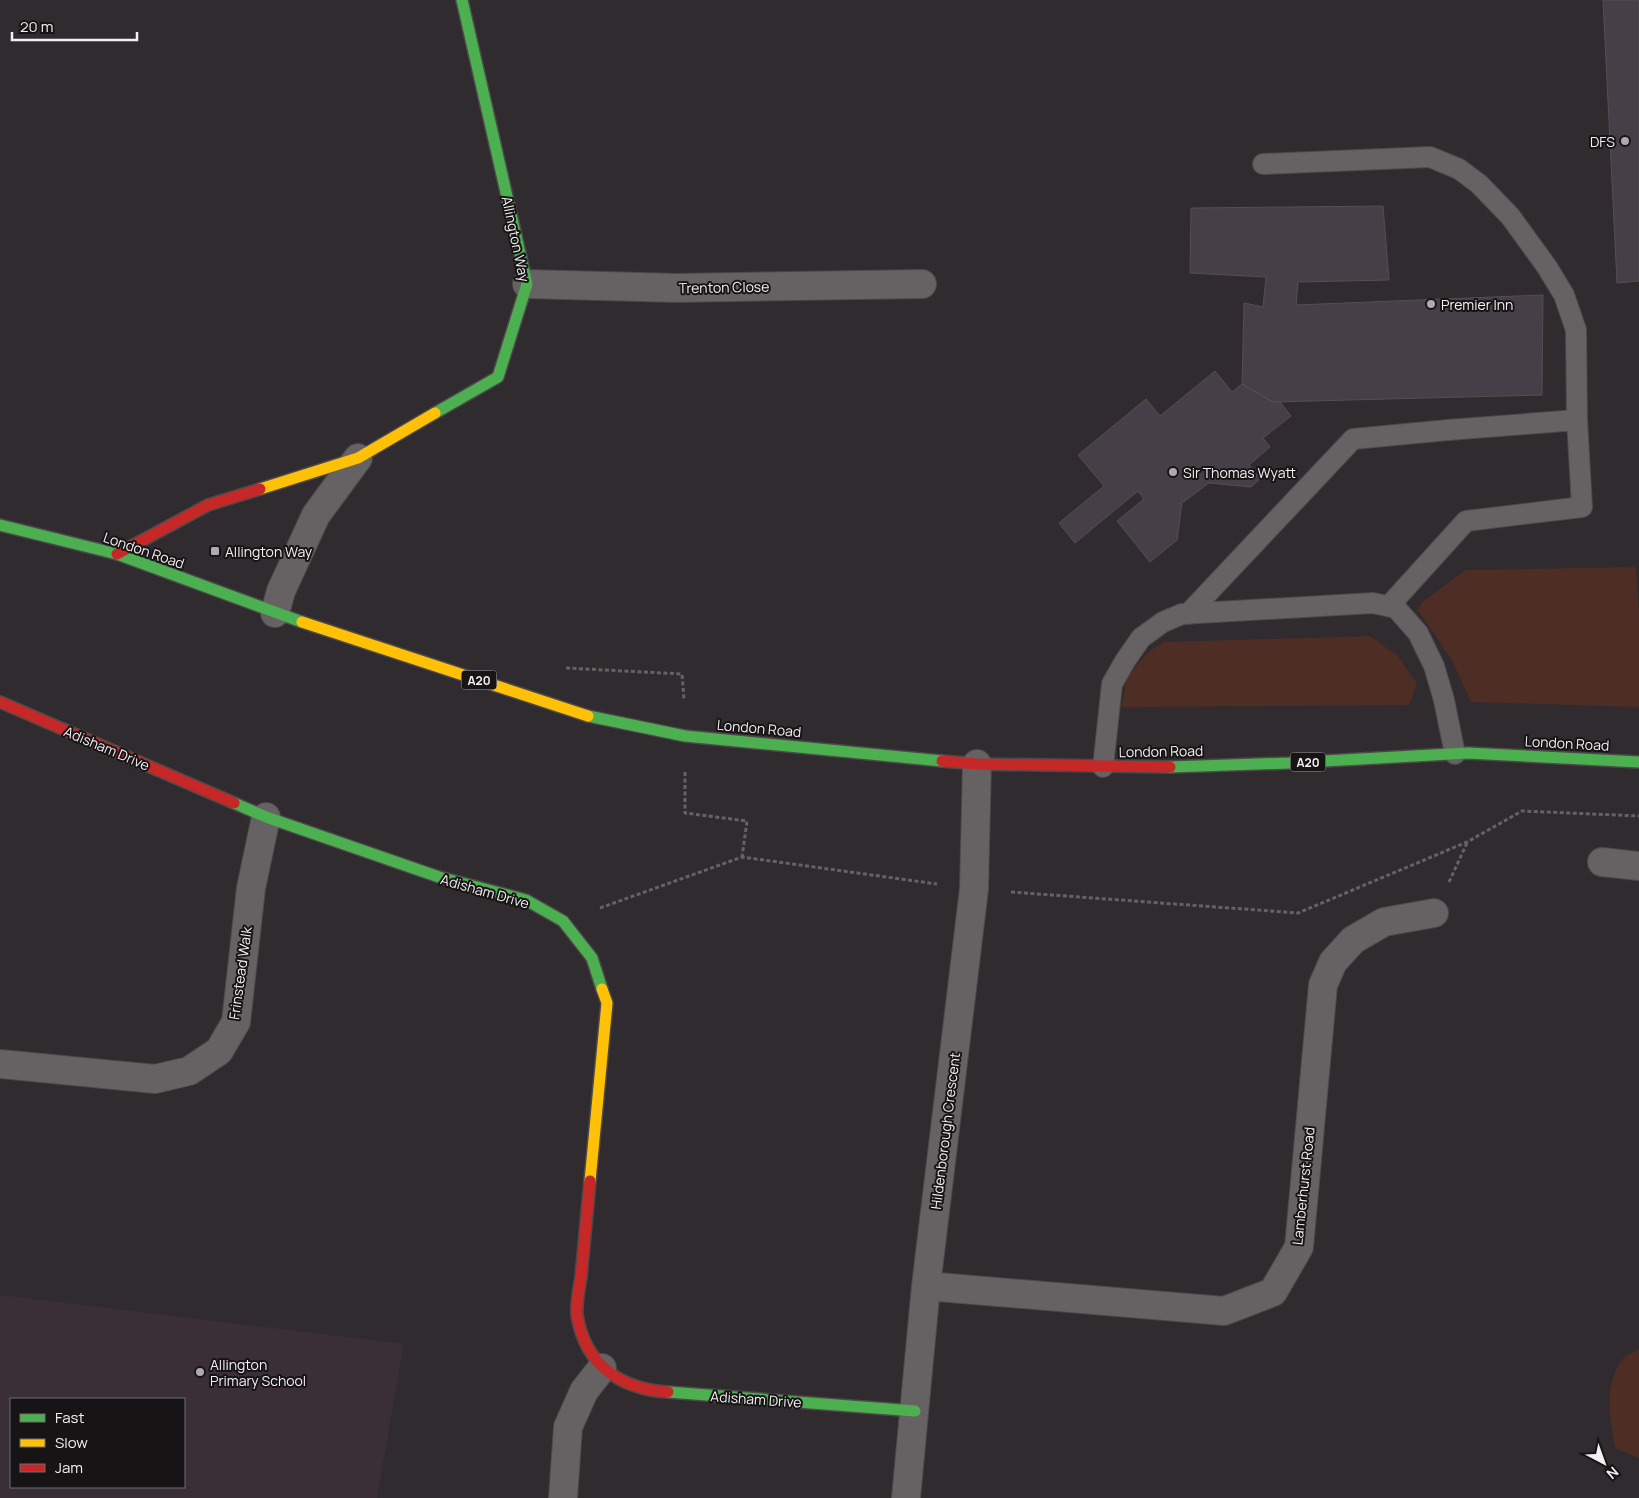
<svg xmlns="http://www.w3.org/2000/svg" width="1639" height="1498" viewBox="0 0 1639 1498" font-family="Manrope,sans-serif">
<style>
.built{fill:#3a2e37;fill-rule:evenodd}
.green{fill:#4d2d24}
.building{fill:#463f48;stroke:#534f52}
.lines{fill:none;stroke-linecap:round;stroke-linejoin:round}
.lane-casing{stroke:#4c494b;stroke-width:22}
.street-casing{stroke:#4c494b;stroke-width:30}
.fast-casing{stroke:#4c494b;stroke-width:14}
.slow-casing{stroke:#4c494b;stroke-width:14}
.jam-casing{stroke:#4c494b;stroke-width:14}
.path{stroke:#666264;stroke-width:3;stroke-dasharray:4 2.5;stroke-linecap:butt}
.lane{stroke:#666264;stroke-width:20}
.street{stroke:#666264;stroke-width:28}
.fast{stroke:#4caf50;stroke-width:11}
.slow{stroke:#ffc107;stroke-width:11}
.jam{stroke:#c62828;stroke-width:11}
.poi-dot{fill:#afaaad;stroke:#171416;stroke-width:2}
.labels{text-anchor:middle;dominant-baseline:central;stroke-width:4;stroke-linejoin:round;paint-order:stroke}
.shield{fill:#171416;stroke:#b2adb0;stroke-width:1}
.shield-label{font-size:12px;font-weight:bold;fill:#f4eff2}
.poi-label{font-size:14px;fill:#f4eff2;stroke:#171416;text-anchor:start}
.street-label{font-size:14px;fill:#f4eff2;stroke:#171416}
</style>
<rect width="100%" height="100%" fill="#302b2e"/>
<path class="built" d="M0,1295L404,1344L377,1498H0ZM11,1399H184V1487H11Z"/>
<path class="green" d="M1636,567L1639,612V707L1471,702L1453,662L1418,610L1422,602L1466,570Z
M1370,636L1398,656L1417,684L1409,705L1122,707L1127,677L1148,652L1164,642Z
M1639,1349V1458L1615,1448C1610,1419 1603,1385 1622,1360C1626,1355 1634,1352 1639,1349Z"/>
<path class="building" d="M1603,0H1639V281L1617,283Z
M1383,206L1389,280L1298,282L1296,305L1543,295L1542,395L1273,402L1242,384L1244,303L1263,307L1266,277L1190,273L1191,208Z
M1215,371L1232,392L1242,384L1273,402H1280L1291,416L1263,438L1270,447L1249,465L1260,479L1251,487L1209,483L1182,503L1177,540L1150,562L1117,521L1144,499L1138,491L1075,543L1059,523L1104,486L1078,455L1146,399L1160,416Z"/>
<g class="lines">
<defs>
<path id="lane" d="M1263,164L1430,157L1459,169L1479,184L1510,216L1547,267L1564,295L1576,330L1577,420
M1188,614L1353,439L1448,430L1577,420L1582,507L1466,521L1389,606
M1103,767L1112,684L1125,661L1141,638L1163,622L1182,614L1373,603L1396,608L1418,633L1434,666L1444,700L1455,754"/>
<path id="street" d="M527,284L677,288L922,284
M275,613L281,591L316,515L358,458
M1602,862L1639,866
M0,1064L155,1079L189,1071L219,1051L236,1022L251,888L266,817
M926,1286L1224,1311L1273,1292L1299,1247L1323,985L1333,962L1353,940L1384,922L1434,913
M563,1498L568,1427L584,1391L602,1368
M906,1498L926,1286L974,889L977,764"/>
<path id="fast" d="M435,413L498,377L527,284L462,0
M0,525L117,554L302,622
M588,716L685,736L942,761
M1170,767L1289,763L1468,753L1639,762
M234,803L266,817L439,877L526,900L563,921L592,958L602,989
M668,1392L915,1411"/>
<path id="slow" d="M260,489L358,458L435,413
M302,622L588,716
M590,1181L607,1003L602,989"/>
<path id="jam" d="M117,554L208,505L260,489
M0,702L234,803
M942,761L977,764L1170,767
M590,1181C587,1213 584,1245 581,1277C579,1289 576,1303 577,1315C585,1364 619,1389 668,1392"/>
</defs>
<use href="#lane" class="lane-casing"/>
<use href="#street" class="street-casing"/>
<use href="#fast" class="fast-casing"/>
<use href="#slow" class="slow-casing"/>
<use href="#jam" class="jam-casing"/>
<path class="path" d="M566,668L682,674L684,699
M685,772V813L747,821L742,857
M1449,882L1467,843
M1011,892L1298,913L1467,842L1522,811L1639,816
M600,908L742,857L937,884"/>
<use href="#lane" class="lane"/>
<use href="#street" class="street"/>
<use href="#fast" class="fast"/>
<use href="#slow" class="slow"/>
<use href="#jam" class="jam"/>
</g>
<g class="poi-dot">
<circle cx="1625" cy="141" r="5"/>
<circle cx="1431" cy="304" r="5"/>
<circle cx="1173" cy="472" r="5"/>
<rect x="210" y="546" width="10" height="10" rx="2.5"/>
<circle cx="200" cy="1372" r="5"/>
</g>
<g class="labels">
<g class="shield">
<rect x="461.5" y="670.5" width="35" height="19" rx="4"/>
<rect x="1290.5" y="752.5" width="35" height="19" rx="4"/>
</g>
<g class="shield-label">
<text x="479" y="680">A20</text>
<text x="1308" y="762">A20</text>
</g>
<g class="poi-label">
<text x="1615" y="141" text-anchor="end">DFS</text>
<text x="1441" y="304">Premier Inn</text>
<text x="1183" y="472">Sir Thomas Wyatt</text>
<text x="225" y="551">Allington Way</text>
<text x="210" y="1364">Allington<tspan x="210" dy="16">Primary School</tspan></text>
</g>
<g class="street-label">
<text transform="translate(516 239) rotate(78)">Allington Way</text>
<text transform="translate(724 287) rotate(-1)">Trenton Close</text>
<text transform="translate(144 550) rotate(19)">London Road</text>
<text transform="translate(759 728) rotate(5)">London Road</text>
<text transform="translate(1567 743) rotate(3)">London Road</text>
<text transform="translate(107 748) rotate(23)">Adisham Drive</text>
<text transform="translate(1161 751) rotate(-1)">London Road</text>
<text transform="translate(485 891) rotate(16)">Adisham Drive</text>
<text transform="translate(240 973) rotate(-82)">Frinstead Walk</text>
<text transform="translate(945 1131) rotate(-83)">Hildenborough Crescent</text>
<text transform="translate(1303 1186) rotate(-84)">Lamberhurst Road</text>
<text transform="translate(756 1399) rotate(4)">Adisham Drive</text>
</g>
</g>
<rect x="10" y="1398" width="175" height="90" fill="#171416" stroke="#6f6c6e"/>
<rect x="20" y="1414" width="25" height="8" fill="#4caf50" stroke="#6f6c6e"/>
<text x="55" y="1423" font-size="15" fill="#f4eff2">Fast</text>
<rect x="20" y="1439" width="25" height="8" fill="#ffc107" stroke="#6f6c6e"/>
<text x="55" y="1448" font-size="15" fill="#f4eff2">Slow</text>
<rect x="20" y="1464" width="25" height="8" fill="#c62828" stroke="#6f6c6e"/>
<text x="55" y="1473" font-size="15" fill="#f4eff2">Jam</text>
<g transform="translate(1604 1463) rotate(139)" stroke="#171416" stroke-width="4" paint-order="stroke">
<path d="M0-4L9 19L0 12L-9 19Z" fill="#f4eff2"/>
<text y="-8" font-size="14" font-weight="bold" text-anchor="middle" fill="#f4eff2">N</text>
</g>
<path d="M12 32v8h125v-8" fill="none" stroke="#f4eff2" stroke-width="2.5"/>
<text x="20" y="32" font-size="15" fill="#f4eff2" stroke="#171416" stroke-width="4" paint-order="stroke">20 m</text>
</svg>
